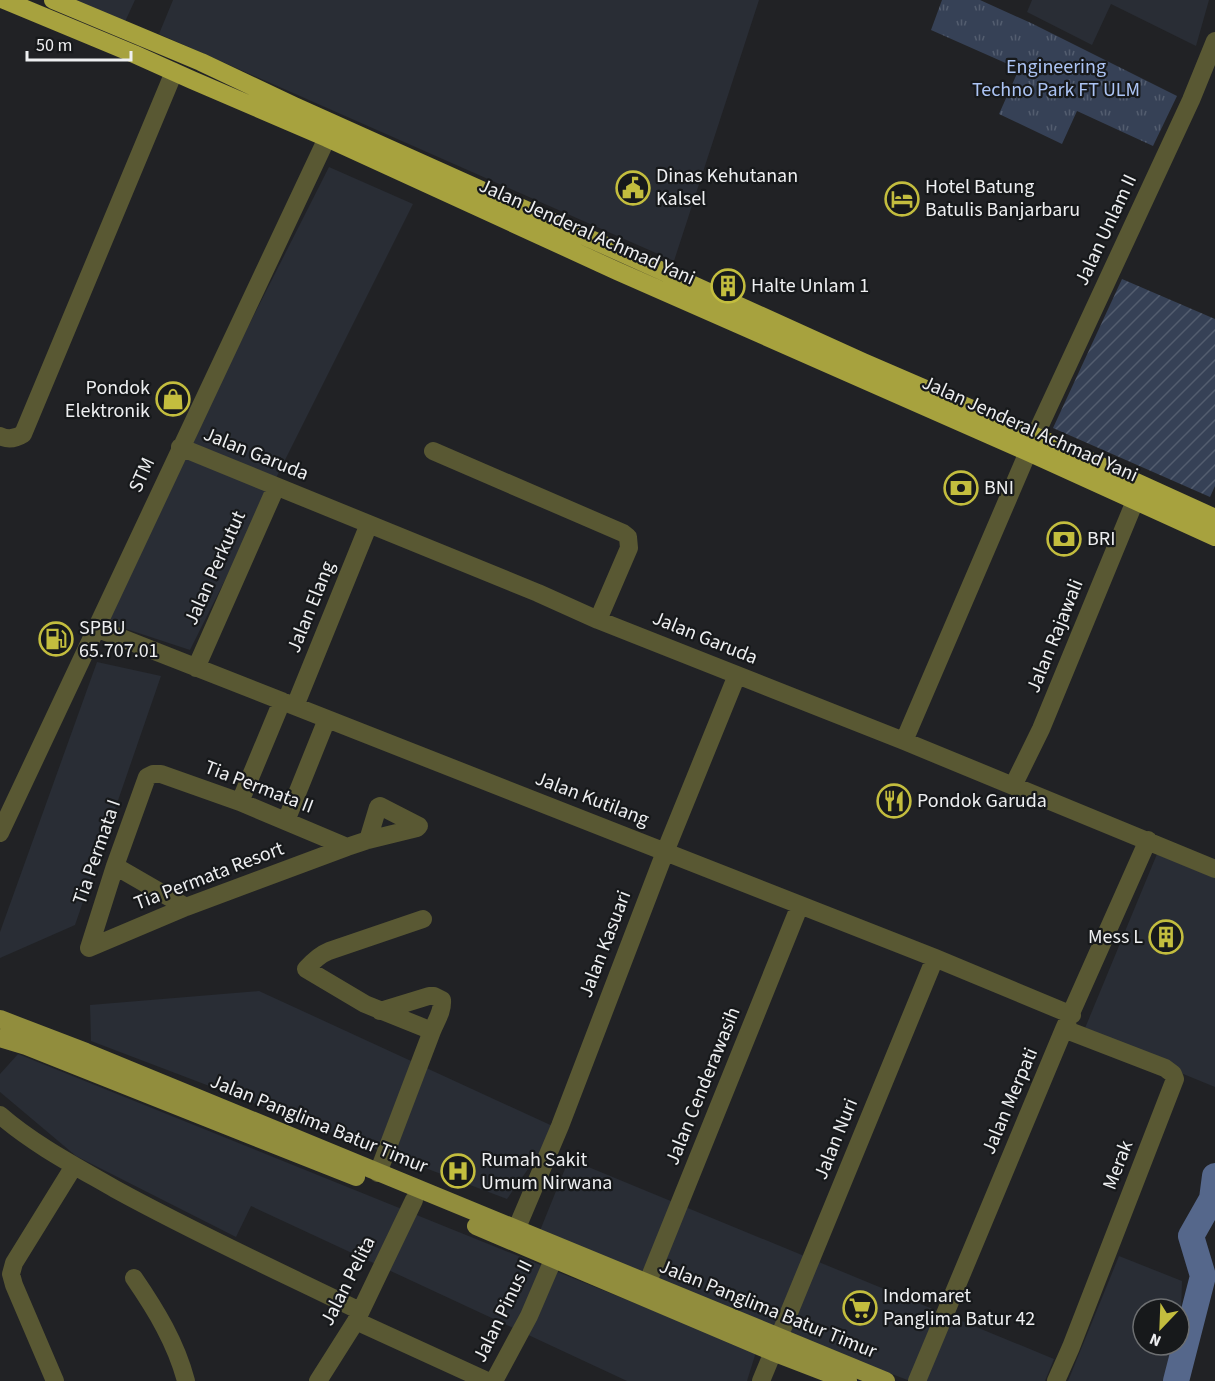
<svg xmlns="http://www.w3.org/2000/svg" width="1215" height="1381" viewBox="0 0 1215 1381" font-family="'Source Sans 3',sans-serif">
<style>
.built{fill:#292d35;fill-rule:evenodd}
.park{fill:url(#park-tufts)}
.garden{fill:url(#garden-furrows)}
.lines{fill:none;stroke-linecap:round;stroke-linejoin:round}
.river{stroke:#55678b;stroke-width:26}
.minor{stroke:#595833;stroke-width:18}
.major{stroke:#918d3d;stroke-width:18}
.highway{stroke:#a7a23e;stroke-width:18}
.labels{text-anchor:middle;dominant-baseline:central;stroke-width:4.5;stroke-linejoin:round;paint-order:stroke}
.park-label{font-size:20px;fill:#acc4f4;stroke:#17191b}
.poi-label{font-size:20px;fill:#eeeff1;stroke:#17191b;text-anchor:start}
.street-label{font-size:20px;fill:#eeeff1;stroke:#17191b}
</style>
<defs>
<pattern id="park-tufts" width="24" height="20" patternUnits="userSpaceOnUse" patternTransform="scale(1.5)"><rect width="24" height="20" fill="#364156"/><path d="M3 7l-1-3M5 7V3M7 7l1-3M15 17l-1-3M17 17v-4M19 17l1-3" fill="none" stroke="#535d6f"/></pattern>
<pattern id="garden-furrows" width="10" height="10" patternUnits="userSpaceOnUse" patternTransform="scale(1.5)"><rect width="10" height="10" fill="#364156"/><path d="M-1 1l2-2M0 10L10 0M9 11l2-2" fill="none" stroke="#535d6f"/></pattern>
</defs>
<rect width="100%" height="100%" fill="#212225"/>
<path class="built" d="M64,0H135L123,26Z
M173,0H759L674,261L159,34Z
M1032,0H1209L1196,46L1111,4L1092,45L1027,12Z
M329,167L413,204L190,650L111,624L102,615Z
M97,662L161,676L75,925L0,958V932Z
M1157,854L1215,878V1087L1083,1033Z
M259,991L557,1128L507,1199L91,1041L90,1005Z
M18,1054L756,1352L747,1381H627L251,1206L236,1237L76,1156L0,1092V1074Z
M569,1159L1054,1359L1045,1381H910L537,1238Z
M1119,1256L1182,1281L1179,1381H1068ZM1143,1309H1179V1345H1143Z"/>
<path class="park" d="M942,0H980L1031,23L1177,96L1153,146L1077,111L1062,144L999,114L1019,69L931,30Z"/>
<path class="garden" d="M1122,279L1215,319V486L1210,497L1053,428Z"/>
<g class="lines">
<path class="river" d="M1176,1381L1203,1276L1191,1236L1212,1199L1215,1176"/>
<path class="minor" d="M0,436C8,440 15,439 23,434L174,72
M1035,436L1191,100L1215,41
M180,447L538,593L598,620L904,741L1215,869
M433,451L623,533L628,537L629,548L598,620
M96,628L935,958L1072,1015
M196,668L276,487
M295,706L369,524
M904,741L1028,452
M1013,786L1041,729L1135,501
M240,802L282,701
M286,821L327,719
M0,833L327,138
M115,866L186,907
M423,919L329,951C319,955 313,961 306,969L365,1004L432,1031
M89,948L186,907L347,847L368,840L417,828L419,826L380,806L378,807L368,840
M89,948L115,866L147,777L153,774H161L240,802L347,847
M0,1115C33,1144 77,1167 115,1189C195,1233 278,1271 360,1311
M378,1173L432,1031C436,1021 443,1011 442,1000L434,996H429L380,1011
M516,1230L560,1126L665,852L737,675
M134,1278C156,1310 176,1343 186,1381
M647,1284L800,905
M356,1321L487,1381
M779,1337L935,958
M55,1381L14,1285L11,1274L14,1263L74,1166
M318,1381L356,1321L414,1200
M494,1381L529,1316L553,1260
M761,1381L773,1352
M917,1381L1064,1029L1148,840
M1056,1381L1071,1347L1175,1079L1173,1074L1165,1068L1064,1029"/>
<path class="major" d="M0,1019L86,1052L886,1381
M0,1038L26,1046L356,1177
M476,1226L773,1352L848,1381"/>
<path class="highway" d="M4,0L134,54L192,80L327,138L617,271L1028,452L1215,537
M53,0L201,62L294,106L682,280L863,362L1035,436L1215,518"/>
</g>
<defs>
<symbol id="civic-ring" viewBox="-11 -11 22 22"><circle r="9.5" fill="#17191b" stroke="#c3bd3e" stroke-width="1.5"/><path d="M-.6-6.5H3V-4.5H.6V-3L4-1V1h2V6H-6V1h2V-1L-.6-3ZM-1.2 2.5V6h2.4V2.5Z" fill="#c3bd3e"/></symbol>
<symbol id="hotel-ring" viewBox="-11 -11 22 22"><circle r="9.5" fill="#17191b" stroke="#c3bd3e" stroke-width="1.5"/><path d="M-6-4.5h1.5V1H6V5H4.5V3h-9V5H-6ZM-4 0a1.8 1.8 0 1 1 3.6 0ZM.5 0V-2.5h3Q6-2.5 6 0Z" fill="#c3bd3e"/></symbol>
<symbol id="building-ring" viewBox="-11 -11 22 22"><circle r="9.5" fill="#17191b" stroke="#c3bd3e" stroke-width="1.5"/><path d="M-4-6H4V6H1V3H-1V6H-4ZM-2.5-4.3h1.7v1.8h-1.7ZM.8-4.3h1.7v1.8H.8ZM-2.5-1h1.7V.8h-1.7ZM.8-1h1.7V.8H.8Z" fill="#c3bd3e"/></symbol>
<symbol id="shop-ring" viewBox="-11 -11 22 22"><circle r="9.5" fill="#17191b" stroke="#c3bd3e" stroke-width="1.5"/><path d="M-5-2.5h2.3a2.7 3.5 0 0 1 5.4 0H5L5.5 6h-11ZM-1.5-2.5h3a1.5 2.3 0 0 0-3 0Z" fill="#c3bd3e"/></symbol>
<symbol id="bank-ring" viewBox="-11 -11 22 22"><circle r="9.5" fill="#17191b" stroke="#c3bd3e" stroke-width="1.5"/><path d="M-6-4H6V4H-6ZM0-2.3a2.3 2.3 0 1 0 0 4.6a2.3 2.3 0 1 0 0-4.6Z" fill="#c3bd3e"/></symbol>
<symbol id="fuel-ring" viewBox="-11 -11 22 22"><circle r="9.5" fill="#17191b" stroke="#c3bd3e" stroke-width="1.5"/><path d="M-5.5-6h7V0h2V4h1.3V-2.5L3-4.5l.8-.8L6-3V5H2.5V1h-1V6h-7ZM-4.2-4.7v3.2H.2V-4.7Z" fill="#c3bd3e"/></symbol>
<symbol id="restaurant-ring" viewBox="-11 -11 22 22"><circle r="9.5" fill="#17191b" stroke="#c3bd3e" stroke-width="1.5"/><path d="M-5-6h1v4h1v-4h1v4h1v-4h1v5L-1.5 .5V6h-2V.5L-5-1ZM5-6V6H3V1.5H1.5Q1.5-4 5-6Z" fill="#c3bd3e"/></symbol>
<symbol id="hospital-ring" viewBox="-11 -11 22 22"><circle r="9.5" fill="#17191b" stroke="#c3bd3e" stroke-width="1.5"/><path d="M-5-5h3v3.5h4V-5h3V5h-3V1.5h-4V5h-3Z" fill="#c3bd3e"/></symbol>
<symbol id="supermarket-ring" viewBox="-11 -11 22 22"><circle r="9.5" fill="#17191b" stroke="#c3bd3e" stroke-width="1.5"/><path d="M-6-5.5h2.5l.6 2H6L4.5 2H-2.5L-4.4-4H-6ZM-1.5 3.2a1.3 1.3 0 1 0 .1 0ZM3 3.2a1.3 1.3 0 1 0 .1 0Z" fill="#c3bd3e"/></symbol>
</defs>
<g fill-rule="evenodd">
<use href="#civic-ring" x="614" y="169" width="38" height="38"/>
<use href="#hotel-ring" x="883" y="180" width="38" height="38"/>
<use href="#building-ring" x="709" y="267" width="38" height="38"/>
<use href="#shop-ring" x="154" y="380" width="38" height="38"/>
<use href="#bank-ring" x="942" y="469" width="38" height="38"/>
<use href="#bank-ring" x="1045" y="520" width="38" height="38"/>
<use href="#fuel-ring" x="37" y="620" width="38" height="38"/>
<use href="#restaurant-ring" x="875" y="782" width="38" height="38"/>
<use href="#building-ring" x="1147" y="918" width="38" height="38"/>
<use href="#hospital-ring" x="439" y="1152" width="38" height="38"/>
<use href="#supermarket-ring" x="841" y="1289" width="38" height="38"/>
</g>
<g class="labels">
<g class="park-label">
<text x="1056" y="67">Engineering<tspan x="1056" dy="23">Techno Park FT ULM</tspan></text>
</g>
<g class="poi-label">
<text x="656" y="176">Dinas Kehutanan<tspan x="656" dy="23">Kalsel</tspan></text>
<text x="925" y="187">Hotel Batung<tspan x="925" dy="23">Batulis Banjarbaru</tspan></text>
<text x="751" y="286">Halte Unlam 1</text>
<text x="150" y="388" text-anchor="end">Pondok<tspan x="150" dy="23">Elektronik</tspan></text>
<text x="984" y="488">BNI</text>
<text x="1087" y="539">BRI</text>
<text x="79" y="628">SPBU<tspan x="79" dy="23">65.707.01</tspan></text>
<text x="917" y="801">Pondok Garuda</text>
<text x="1143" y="937" text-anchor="end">Mess L</text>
<text x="481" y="1160">Rumah Sakit<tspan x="481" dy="23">Umum Nirwana</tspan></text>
<text x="883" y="1296">Indomaret<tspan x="883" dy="23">Panglima Batur 42</tspan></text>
</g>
<g class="street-label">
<text transform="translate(1106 230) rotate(-65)">Jalan Unlam II</text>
<text transform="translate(587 232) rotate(24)">Jalan Jenderal Achmad Yani</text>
<text transform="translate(1030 429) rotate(24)">Jalan Jenderal Achmad Yani</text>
<text transform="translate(256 454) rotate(22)">Jalan Garuda</text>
<text transform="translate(142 475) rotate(-65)">STM</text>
<text transform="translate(215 568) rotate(-66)">Jalan Perkutut</text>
<text transform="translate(311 607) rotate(-68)">Jalan Elang</text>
<text transform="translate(1055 636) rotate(-68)">Jalan Rajawali</text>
<text transform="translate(705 638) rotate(22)">Jalan Garuda</text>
<text transform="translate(259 787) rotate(21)">Tia Permata II</text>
<text transform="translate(592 799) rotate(21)">Jalan Kutilang</text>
<text transform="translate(97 852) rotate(-71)">Tia Permata I</text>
<text transform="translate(209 876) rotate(-21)">Tia Permata Resort</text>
<text transform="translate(605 944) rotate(-69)">Jalan Kasuari</text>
<text transform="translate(703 1086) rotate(-68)">Jalan Cenderawasih</text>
<text transform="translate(1010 1101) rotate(-67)">Jalan Merpati</text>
<text transform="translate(319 1124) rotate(22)">Jalan Panglima Batur Timur</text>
<text transform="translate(836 1139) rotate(-68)">Jalan Nuri</text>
<text transform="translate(1118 1165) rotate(-69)">Merak</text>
<text transform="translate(348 1281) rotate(-63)">Jalan Pelita</text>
<text transform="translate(768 1309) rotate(22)">Jalan Panglima Batur Timur</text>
<text transform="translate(503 1311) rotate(-64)">Jalan Pinus II</text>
</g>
</g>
<g transform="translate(1161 1327) rotate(203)"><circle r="28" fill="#17191b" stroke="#6d6f71" stroke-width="1.5"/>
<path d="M0-4.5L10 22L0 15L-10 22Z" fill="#c3bd3e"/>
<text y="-9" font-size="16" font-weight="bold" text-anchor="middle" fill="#eeeff1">N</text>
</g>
<path d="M27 51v9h104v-9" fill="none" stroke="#eeeff1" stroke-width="3"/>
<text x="36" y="51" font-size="18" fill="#eeeff1" stroke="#17191b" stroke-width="4.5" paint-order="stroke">50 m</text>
</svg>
